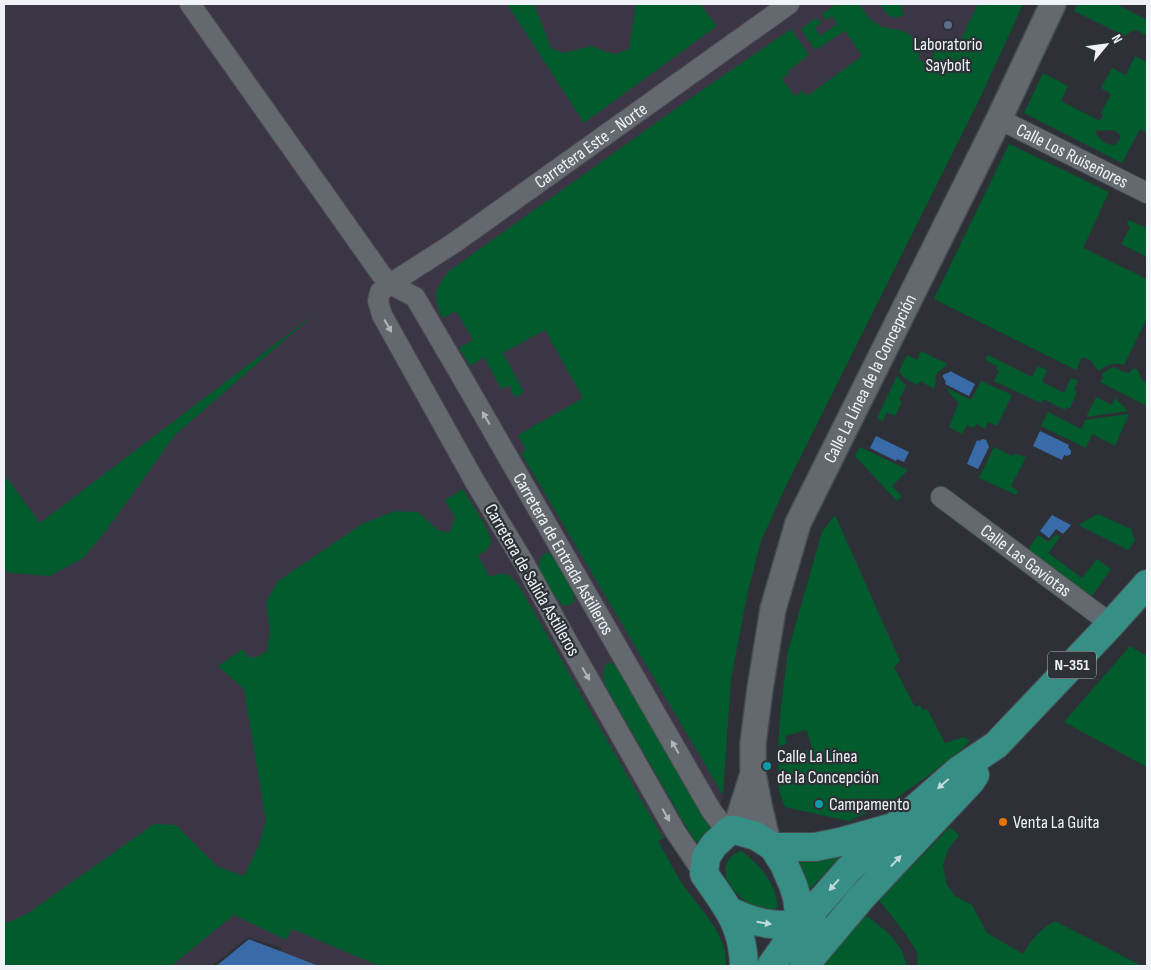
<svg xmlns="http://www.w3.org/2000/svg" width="1151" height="970" viewBox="0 0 1151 970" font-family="'Sofia Sans Condensed',sans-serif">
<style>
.industrial{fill:#3c3545}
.green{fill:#015b2d;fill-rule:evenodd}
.water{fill:#386ba7}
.pier{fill:#2d3137}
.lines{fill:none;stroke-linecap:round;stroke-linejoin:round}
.minor-casing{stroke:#494d53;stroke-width:22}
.tertiary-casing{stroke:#494d53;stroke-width:28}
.trunk-casing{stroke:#494d53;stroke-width:30}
.minor{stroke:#646970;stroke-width:20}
.tertiary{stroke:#646970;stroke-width:25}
.trunk{stroke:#368e84;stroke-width:28}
.oneway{fill:#b0b5ba}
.oneway2{fill:#c1dada}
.service-dot{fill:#5c6f8a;stroke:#2d3137;stroke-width:2}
.culture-dot{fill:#0f9aa8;stroke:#2d3137;stroke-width:2}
.food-dot{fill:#e8710a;stroke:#2d3137;stroke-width:2}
.labels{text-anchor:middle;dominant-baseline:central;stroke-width:4.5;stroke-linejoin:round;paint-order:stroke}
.shield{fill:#2d3137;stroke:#b5b9bd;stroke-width:1}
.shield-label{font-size:16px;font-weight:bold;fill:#eff3f7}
.poi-label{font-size:18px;fill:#eff3f7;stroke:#2d3137;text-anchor:start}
.street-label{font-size:18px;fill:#eff3f7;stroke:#2d3137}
</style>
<rect width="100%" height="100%" fill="#2d3137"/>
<path class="industrial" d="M4,4H1012L968,89L895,46L599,409L521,453L724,784L722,801L719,805L658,841L632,966H319L249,939L216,966H4Z"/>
<path class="green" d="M507,4H534L551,48L563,53L592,46L606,52L616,54L629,49L636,4H700L717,26L584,123Z
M836,4H859C864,11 869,19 877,24C887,30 894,28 903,31C911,34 920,44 920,52C920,54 919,57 918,59L927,64L941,40L957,47L978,4H1023L981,96L784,490L761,541L748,591L731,679L723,795L521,453L526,450L518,435L583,398L545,330L503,353L524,392L515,398L509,385L501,389L484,357L470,366L459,348L473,340L456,311L443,318C431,296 435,289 449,271L685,102L791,29L809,55L788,71L789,73L782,79L795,96L803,91L807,96L862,56L845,31L815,50L801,29L816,18L821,23L815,28L820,36L837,24L832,16L826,20L822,14Z
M880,4H901L902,11L904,15C890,21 887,15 880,4Z
M1077,4H1116L1147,20V32L1146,35L1138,31L1133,30L1125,36L1074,11Z
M1135,56L1147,62V133L1140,129L1122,163L1024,113L1043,73L1068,86L1061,101L1100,121L1103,115L1101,113L1111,94L1101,88L1112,68L1126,75ZM1109,130C1119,130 1125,137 1115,145C1105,145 1099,140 1095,131Z
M1009,144L1109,192L1083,248L1147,279V320H1146L1124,365C1114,362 1107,365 1099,371L1090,360L1082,357L1076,370L934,299Z
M1128,220L1147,228V257L1121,244L1130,228L1127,222Z
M316,313L176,434L105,532L83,558L50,576L11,573L4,570V474L40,523Z
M921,351L947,364C944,369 937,371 936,376C934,382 937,383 934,389L920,381L918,385L904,378L899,371L907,355L917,360Z
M988,355L1032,377L1038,366L1047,370L1042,382L1064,393L1071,378L1078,381L1074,390L1077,392L1070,408L1066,407L1065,410L1043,399L1041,403L994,381L999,371L996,369L997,366L985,360Z
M1113,367C1119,369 1122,372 1129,373L1134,368L1138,370L1141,379L1147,384V406L1100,382L1103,378L1102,374Z
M897,376L906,386L899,400L902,402L895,416L887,412L883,421L877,418Z
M981,381L1012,395L997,426L988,422L985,429L976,424L974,428L967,425L962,434L949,427L958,405V403L945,387L971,400Z
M1096,397L1112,405L1115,398L1128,411L1086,417Z
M1048,412L1081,429L1085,420L1129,414L1115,446L1092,434L1086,448L1041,426Z
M860,447L908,470L892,486L902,496L897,501L855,456Z
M994,447L1012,456L1014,454L1026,457L1011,486L1018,491L1016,495L979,478Z
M463,489C469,499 491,532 491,542C490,549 483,552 478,556L490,577L498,574H507L518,584L663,838L658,841C666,855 673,869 681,882C698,908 728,933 726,966H379L292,929L286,940L234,915L171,966H4V921L7,923L27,914L154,824L176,825L218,867L244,876L258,847L266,821L244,689L218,666L243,649L248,657H257L267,651L270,631L266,602L278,581L362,524L395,511L418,512L439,531L450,532L455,518L445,500Z
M1098,514L1131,529L1135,540L1128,550L1078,525Z
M835,515L900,661L894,667L915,707L920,705L923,710L927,709L945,743L964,737L970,741L959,752L926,777L895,799L849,821L785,807L779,791L778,754L789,750L790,754L812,749L807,730L785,736L787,743L778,747L781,706L788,651L822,532Z
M1056,534L1060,537L1048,553L1082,578L1097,559L1111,569L1091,597L1028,550L1038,535L1049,542Z
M545,553H549L554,557L561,568L573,590L574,602L569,605L563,606C558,601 555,595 551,589C544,579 532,564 545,553Z
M1130,646L1147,656V767L1064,722Z
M606,663H610L621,670L711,824V835L702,842H698L694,840L606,687L603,675Z
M950,827L959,835L948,850L943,864L946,883L955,896L972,905L987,933L1023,954C1032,939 1039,930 1055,921L1142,966H918L917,952L905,933L879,900Z
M742,851C761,866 775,883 778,907L773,910C765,908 754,906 747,902C739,897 732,889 728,881C721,869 729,853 742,851Z
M842,855L810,889H806L795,861L813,860Z
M865,915C883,928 904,943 906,966H818L859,917Z"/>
<path class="water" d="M950,371L975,384L969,396L945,384L946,382L943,377V375L947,373H949Z
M1040,431L1069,445L1068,447L1071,451V454L1067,456L1064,455L1062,460L1033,446Z
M876,436L909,452L904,462L897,459L896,461L870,448Z
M983,439L986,440L989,447L978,469L967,464L977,440L979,441Z
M1052,515L1071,525L1063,534L1056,529L1049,538L1040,531Z
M249,939L319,966H216Z"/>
<path class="pier" d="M248,937L282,948L281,951L249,939L216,966H213L214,964Z"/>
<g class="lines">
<defs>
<g id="minor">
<path id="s1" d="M190,4L381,274L390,284L415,297L463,379L711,810L720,822L730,830"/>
<path id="s2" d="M999,119L1147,193"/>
<path id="s3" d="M941,497L1111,624"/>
<path id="s4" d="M704,874L675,831L567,641L524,563L474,480L382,315L378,301L380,292L390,284L454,243L789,4"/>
</g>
<g id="tertiary">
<path d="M735,830L752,777"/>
<path id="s5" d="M768,844L759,805L753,774V743L760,689L773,609L798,523L999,119L1053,4"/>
</g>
<path id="trunk" d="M773,847H815L840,842L890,828
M730,911C760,926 781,927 813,923
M744,966C743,925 727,907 704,874L706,857L714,845L730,830H735L756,836L773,847L784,864L793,885L797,898L802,936
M771,966L800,925L849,869L894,827L959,770L996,745L1111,624L1147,584
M804,966L862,897L971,781L975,775"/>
</defs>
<use href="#minor" class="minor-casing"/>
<use href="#tertiary" class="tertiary-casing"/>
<use href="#trunk" class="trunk-casing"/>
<use href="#minor" class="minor"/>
<use href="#tertiary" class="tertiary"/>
<use href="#trunk" class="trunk"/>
</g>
<defs><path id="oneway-solid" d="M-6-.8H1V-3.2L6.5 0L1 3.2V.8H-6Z" transform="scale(1.25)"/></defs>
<g class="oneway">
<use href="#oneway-solid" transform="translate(388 326) rotate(61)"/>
<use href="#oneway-solid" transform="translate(486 418) rotate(-120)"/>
<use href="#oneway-solid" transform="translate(586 674) rotate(60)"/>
<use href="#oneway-solid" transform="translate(675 747) rotate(-120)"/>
<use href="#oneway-solid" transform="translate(666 815) rotate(60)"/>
</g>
<g class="oneway2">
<use href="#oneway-solid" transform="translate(943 784) rotate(139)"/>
<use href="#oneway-solid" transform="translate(896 861) rotate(-47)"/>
<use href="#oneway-solid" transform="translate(834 885) rotate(131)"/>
<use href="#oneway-solid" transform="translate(764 923) rotate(9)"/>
</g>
<circle class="service-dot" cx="948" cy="25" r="5"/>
<g class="culture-dot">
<circle cx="767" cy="766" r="5"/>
<circle cx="819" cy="804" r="5"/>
</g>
<circle class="food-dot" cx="1003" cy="822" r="5"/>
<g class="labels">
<rect class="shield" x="1048" y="651.5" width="48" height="27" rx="4"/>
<g class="shield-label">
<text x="1072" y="665">N-351</text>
</g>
<g class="poi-label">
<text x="948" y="44" text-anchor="middle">Laboratorio<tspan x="948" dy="21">Saybolt</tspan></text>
<text x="777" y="756">Calle La Línea<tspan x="777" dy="21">de la Concepción</tspan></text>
<text x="829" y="804">Campamento</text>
<text x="1013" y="822">Venta La Guita</text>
</g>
<g class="street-label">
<text stroke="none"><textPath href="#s4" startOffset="926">Carretera Este - Norte</textPath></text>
<text stroke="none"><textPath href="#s2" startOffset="82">Calle Los Ruiseñores</textPath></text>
<text stroke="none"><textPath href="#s5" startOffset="489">Calle La Línea de la Concepción</textPath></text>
<text stroke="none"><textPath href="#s1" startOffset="669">Carretera de Entrada Astilleros</textPath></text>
<text stroke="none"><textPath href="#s3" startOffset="106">Calle Las Gaviotas</textPath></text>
<text transform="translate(532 580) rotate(60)">Carretera de Salida Astilleros</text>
</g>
</g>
<rect width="1151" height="970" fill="none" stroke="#eff3f7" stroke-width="10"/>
<g transform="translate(1106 45) rotate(61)" stroke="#2d3137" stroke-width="4" paint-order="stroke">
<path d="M0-4L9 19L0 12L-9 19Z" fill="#eff3f7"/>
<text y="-8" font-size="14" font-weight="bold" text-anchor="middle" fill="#eff3f7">N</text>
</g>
</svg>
